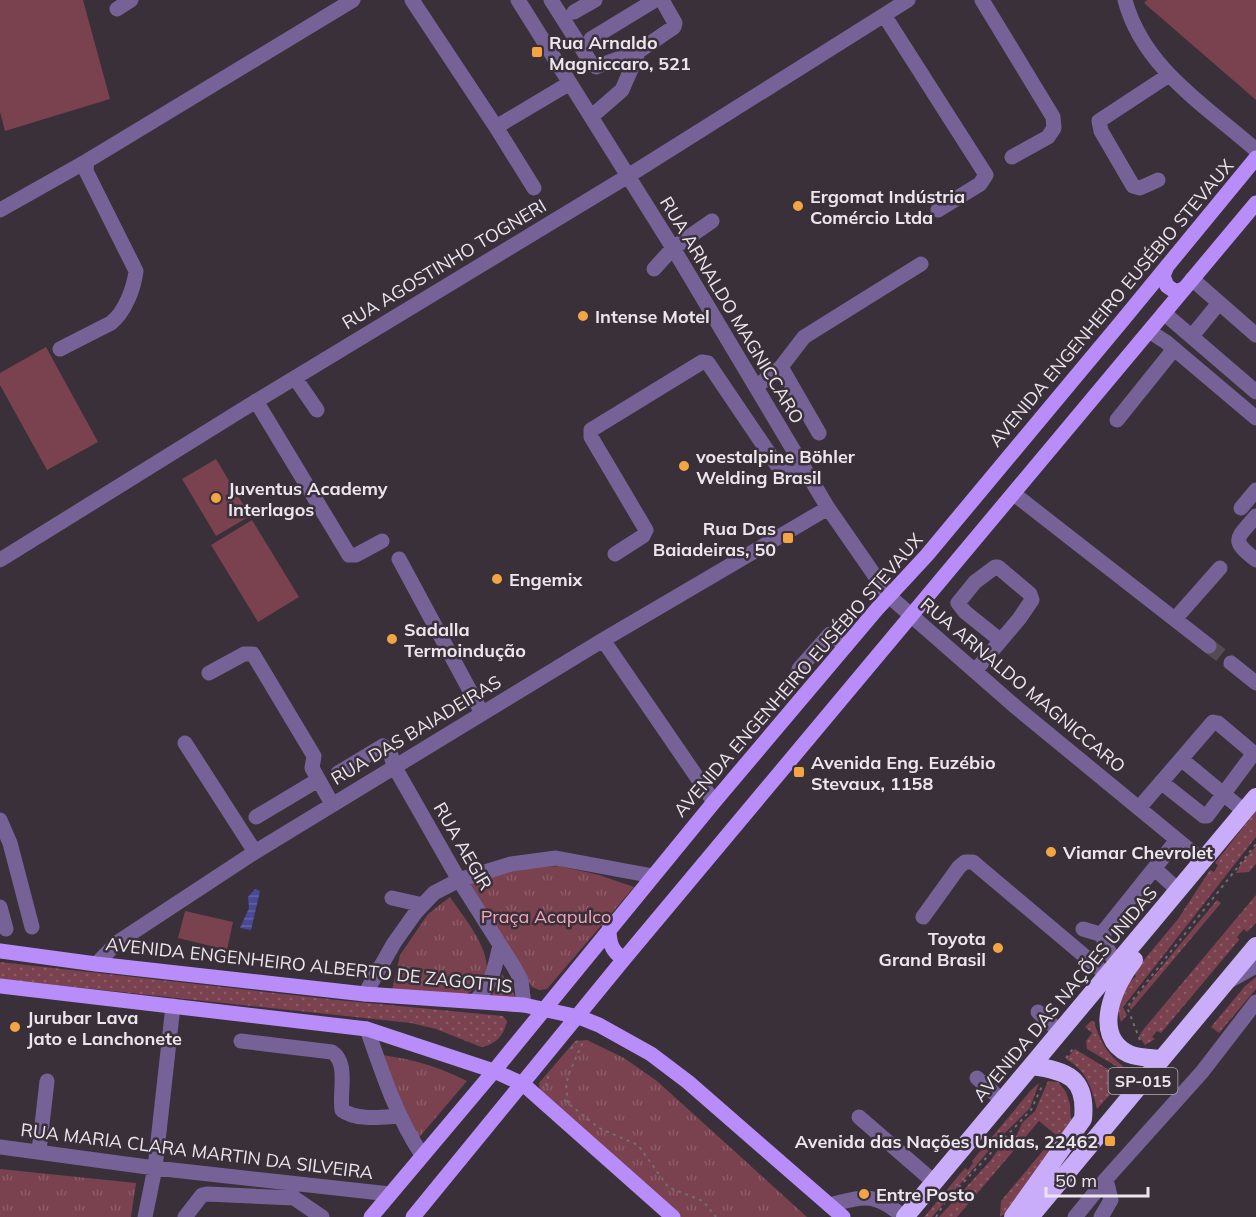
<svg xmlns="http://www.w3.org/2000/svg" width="1256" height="1217" viewBox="0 0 1256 1217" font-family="Mulish,sans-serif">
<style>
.grass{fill:url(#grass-dots)}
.park{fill:url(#park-tufts)}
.garden{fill:#7a414f}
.water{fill:url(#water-rules)}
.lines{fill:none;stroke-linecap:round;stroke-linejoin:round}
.minor-tunnel{stroke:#544b55;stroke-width:15;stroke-dasharray:15 8;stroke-linecap:butt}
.path{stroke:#746c75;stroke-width:2;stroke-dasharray:3 4.5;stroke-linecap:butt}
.minor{stroke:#766297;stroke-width:15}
.major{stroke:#b98df9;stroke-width:15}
.highway{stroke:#caadfa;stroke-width:18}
.poi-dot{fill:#f2a542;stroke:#39303a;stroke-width:2}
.labels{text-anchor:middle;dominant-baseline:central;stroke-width:5;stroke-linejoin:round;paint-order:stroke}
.shield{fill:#39303a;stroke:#b6afb7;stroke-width:1.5}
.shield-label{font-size:16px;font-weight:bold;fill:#ece6ec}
.poi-label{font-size:18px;font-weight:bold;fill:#ece6ec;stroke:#39303a;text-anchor:start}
.street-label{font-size:18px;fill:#ece6ec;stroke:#39303a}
.park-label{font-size:18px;fill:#f2a5b6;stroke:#39303a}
</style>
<defs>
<pattern id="grass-dots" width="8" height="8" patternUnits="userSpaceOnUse" patternTransform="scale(1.5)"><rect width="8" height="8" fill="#7a414f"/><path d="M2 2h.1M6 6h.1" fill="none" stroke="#8d5c68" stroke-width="1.8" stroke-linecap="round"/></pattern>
<pattern id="park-tufts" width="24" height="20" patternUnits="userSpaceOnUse" patternTransform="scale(1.5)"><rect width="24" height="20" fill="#7a414f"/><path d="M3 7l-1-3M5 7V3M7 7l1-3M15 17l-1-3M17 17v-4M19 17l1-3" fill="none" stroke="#8d5c68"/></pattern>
<pattern id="water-rules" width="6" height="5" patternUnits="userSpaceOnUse" patternTransform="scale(1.5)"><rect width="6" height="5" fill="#494997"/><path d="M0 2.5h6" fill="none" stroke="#6363a6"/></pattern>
</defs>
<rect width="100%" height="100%" fill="#39303a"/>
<path class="grass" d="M1256,811V837L1123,1007L1127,1015L1121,1022C1115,1007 1121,995 1127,981L1130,982L1136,976L1133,973L1178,919L1210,870L1214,872L1218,865L1215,863Z
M1256,846V864L1249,872L1236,873L1241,864Z
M1256,895V923L1247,932L1244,929L1237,937L1239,940L1161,1033L1157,1031L1152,1037L1155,1039L1145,1045L1139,1036L1143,1030Z
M1217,900L1221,903L1131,1010L1129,1006Z
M0,962L337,1000L503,1016L507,1021C504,1035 496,1045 481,1047L436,1029L411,1023L0,979Z
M502,974L518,1001L488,1000L499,984Z
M1256,977V989L1219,1033L1211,1027L1245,986Z
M1091,1021H1094C1099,1040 1107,1054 1123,1066L1121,1069L1087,1049L1086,1041L1092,1033L1085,1027Z
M1075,1049L1124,1079L1097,1109C1092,1088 1086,1070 1066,1059Z
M1048,1081L1058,1082L1066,1092L1070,1104L1071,1122L1006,1213L1000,1217L1001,1201L1056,1135L1039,1121L957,1217H939L990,1161L1000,1147L1017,1135L1022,1123L1035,1111Z
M1039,1083L1030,1108L997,1141L932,1217H924L965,1168L968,1170L973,1163L972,1161L1031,1090Z"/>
<path class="park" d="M560,866L599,875L634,887L547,989L539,990L532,987L470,884L511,869Z
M450,897C463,917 501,959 481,983C476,988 469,994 462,995C439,996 415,992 392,990L400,955L428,914Z
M587,1040L624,1058L657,1081L807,1217H677L540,1095L539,1083L575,1041Z
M382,1055C416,1060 436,1066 467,1081L416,1141Z
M0,1169L136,1183L131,1217H0Z"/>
<path class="garden" d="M0,0H83L110,99L5,131L0,112Z
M1147,0H1256V100L1144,3Z
M46,347L98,442L47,470L0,385V373Z
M216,459L250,516L216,536L182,479Z
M252,520L299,597L258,622L211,545Z
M185,911L233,922L227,950L178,938Z"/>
<path class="water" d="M255,889L260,891L251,930L240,928L249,908L248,897Z"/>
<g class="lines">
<path class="minor-tunnel" d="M1209,646L1231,663"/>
<path class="path" d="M1140,1040L1127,1007L1256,844
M571,1049L577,1041
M1066,1058L1075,1046
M546,1086L549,1074
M564,1100L599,1128L638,1145L668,1187L703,1201L716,1217
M568,1103L566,1084L570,1071L582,1044L577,1041
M936,1217L945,1202L1031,1110L1043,1084"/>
<path class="minor" d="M412,0L496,127L570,83
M518,0L673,248L828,508L889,596L1017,708L1203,861
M551,0L591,63L596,67L639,51L674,27L675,23L662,0
M982,0L1053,117L1054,128L1048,137L1012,157
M1125,0C1143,68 1206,106 1256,150
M117,9L131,0
M574,12L595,0
M884,15L986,175L980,184L938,210
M591,39L655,0
M591,117L622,90L639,51
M496,127L534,188
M1158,180L1140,188L1133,186L1101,131L1099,121L1169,75
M0,210L87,161
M654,269L673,248L712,221
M1192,279L1256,335
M1164,313L1256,392
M1149,331L1166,342L1256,418
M1192,336L1219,303
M60,349L111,323C125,312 134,288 136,271L86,171L87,161L353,0
M781,367L819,433
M295,378L317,410
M756,387L781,367L804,337L921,264
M256,401L349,555H356L382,541
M1117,420L1174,349
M1014,494L1209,646
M1241,508L1256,490
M1256,516C1236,540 1230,539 1256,560
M615,554L643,536L646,530L591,437V430L702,362L708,363L777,465L788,473L808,474
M399,559L482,713
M0,560L240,411L628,176L908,0
M1175,619L1220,568
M603,640L714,802
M1231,663L1256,683
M799,669L830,634L846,646
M975,671L1019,619L1032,600L1030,594L998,567H995L975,582L958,603L965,612L1000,640
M209,673L244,654H253L314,756L312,768L332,804
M185,743L255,852
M1181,759L1244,811
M338,773L383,746L390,752L394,766L459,880L514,967L521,980L524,1005
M1161,782L1204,816H1207L1254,753
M1139,808L1213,722L1218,723L1256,755
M256,817L318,780
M0,820L10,843L32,927
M1155,869L1178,890
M392,898L423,905
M0,907L6,929
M923,917L959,867L965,862H973L1107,975
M1083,929L1103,935
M96,964L118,942L255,852L603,640L828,508
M1116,964L1104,942V931L1177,840
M1229,981L1256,966
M365,994L394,943L416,912L434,893L459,880L511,864L556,858L653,876
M475,1001C492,985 495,967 500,945
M1038,1012L1060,1032
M367,1029C382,1072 396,1116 422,1155
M241,1041L332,1052C349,1063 339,1092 342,1110C356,1121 383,1117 400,1116
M977,1078L1003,1101
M859,1117L934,1182
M0,1147L155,1168L390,1194
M39,1151L47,1081
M829,1205C865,1196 874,1192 904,1217
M145,1217L155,1168L173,1006
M185,1217L202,1195L207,1194L294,1198L322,1217
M1075,1217L1106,1179L1202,1072L1256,1002
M1101,1217L1111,1200L1106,1179"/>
<path class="major" d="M1167,266L1163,276L1167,286L1176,292L1185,288
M609,929C609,943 612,952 624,959
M0,951L96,964L365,994L524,1005L579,1017L599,1025L651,1054L688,1082L843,1217
M0,986L367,1029L494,1071L523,1084L673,1217
M371,1217L494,1071L714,802L877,609L927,555L1122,321L1256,158
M413,1217L624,959L1256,203"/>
<path class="highway" d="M1134,960C1115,983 1090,1036 1129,1054C1139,1058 1152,1058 1162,1059
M905,1217L1256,797
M1013,1217L1083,1119C1087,1078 1068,1071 1032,1066
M1030,1217L1256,946"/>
</g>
<g class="poi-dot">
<rect x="531" y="46" width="12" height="12" rx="3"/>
<circle cx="798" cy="206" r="6"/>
<circle cx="583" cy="316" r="6"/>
<circle cx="684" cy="466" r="6"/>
<circle cx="216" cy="498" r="6"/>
<rect x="782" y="532" width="12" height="12" rx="3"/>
<circle cx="497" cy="579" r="6"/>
<circle cx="392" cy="639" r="6"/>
<rect x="793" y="766" width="12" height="12" rx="3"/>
<circle cx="1051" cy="852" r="6"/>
<circle cx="998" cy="948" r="6"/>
<circle cx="15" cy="1027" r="6"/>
<rect x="1104" y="1135" width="12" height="12" rx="3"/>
<circle cx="864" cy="1194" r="6"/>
</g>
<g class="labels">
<rect class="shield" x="1108.5" y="1068" width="69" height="26" rx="4.5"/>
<g class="shield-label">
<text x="1143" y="1081">SP-015</text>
</g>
<g class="poi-label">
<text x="549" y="42">Rua Arnaldo<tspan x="549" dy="21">Magniccaro, 521</tspan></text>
<text x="810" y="196">Ergomat Indústria<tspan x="810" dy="21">Comércio Ltda</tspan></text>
<text x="595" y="316">Intense Motel</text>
<text x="696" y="456">voestalpine Böhler<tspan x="696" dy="21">Welding Brasil</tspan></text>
<text x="228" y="488">Juventus Academy<tspan x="228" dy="21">Interlagos</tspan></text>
<text x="776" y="528" text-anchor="end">Rua Das<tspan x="776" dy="21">Baiadeiras, 50</tspan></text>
<text x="509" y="579">Engemix</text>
<text x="404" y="629">Sadalla<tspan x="404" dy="21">Termoindução</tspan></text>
<text x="811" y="762">Avenida Eng. Euzébio<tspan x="811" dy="21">Stevaux, 1158</tspan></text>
<text x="1063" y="852">Viamar Chevrolet</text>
<text x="986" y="938" text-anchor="end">Toyota<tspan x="986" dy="21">Grand Brasil</tspan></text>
<text x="27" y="1017">Jurubar Lava<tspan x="27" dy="21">Jato e Lanchonete</tspan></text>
<text x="1098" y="1141" text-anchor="end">Avenida das Nações Unidas, 22462</text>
<text x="876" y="1194">Entre Posto</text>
</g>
<g class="street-label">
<text transform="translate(444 264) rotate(-31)">RUA AGOSTINHO TOGNERI</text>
<text transform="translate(1111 303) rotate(-50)">AVENIDA ENGENHEIRO EUSÉBIO STEVAUX</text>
<text transform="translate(732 310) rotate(59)">RUA ARNALDO MAGNICCARO</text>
<text transform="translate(798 675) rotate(-49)">AVENIDA ENGENHEIRO EUSÉBIO STEVAUX</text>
<text transform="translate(1023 685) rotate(40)">RUA ARNALDO MAGNICCARO</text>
<text transform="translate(416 730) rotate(-31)">RUA DAS BAIADEIRAS</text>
<text transform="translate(463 846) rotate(60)">RUA AEGIR</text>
<text transform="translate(309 965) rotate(6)">AVENIDA ENGENHEIRO ALBERTO DE ZAGOTTIS</text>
<text transform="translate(1065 994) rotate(-50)">AVENIDA DAS NAÇÕES UNIDAS</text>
<text transform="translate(197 1151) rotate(7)">RUA MARIA CLARA MARTIN DA SILVEIRA</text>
</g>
<g class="park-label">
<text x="546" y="916">Praça Acapulco</text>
</g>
</g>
<path d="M1046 1187v9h102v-9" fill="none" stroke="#ece6ec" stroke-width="3"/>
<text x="1055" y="1187" font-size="18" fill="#ece6ec" stroke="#39303a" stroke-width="4.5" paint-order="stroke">50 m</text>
</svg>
